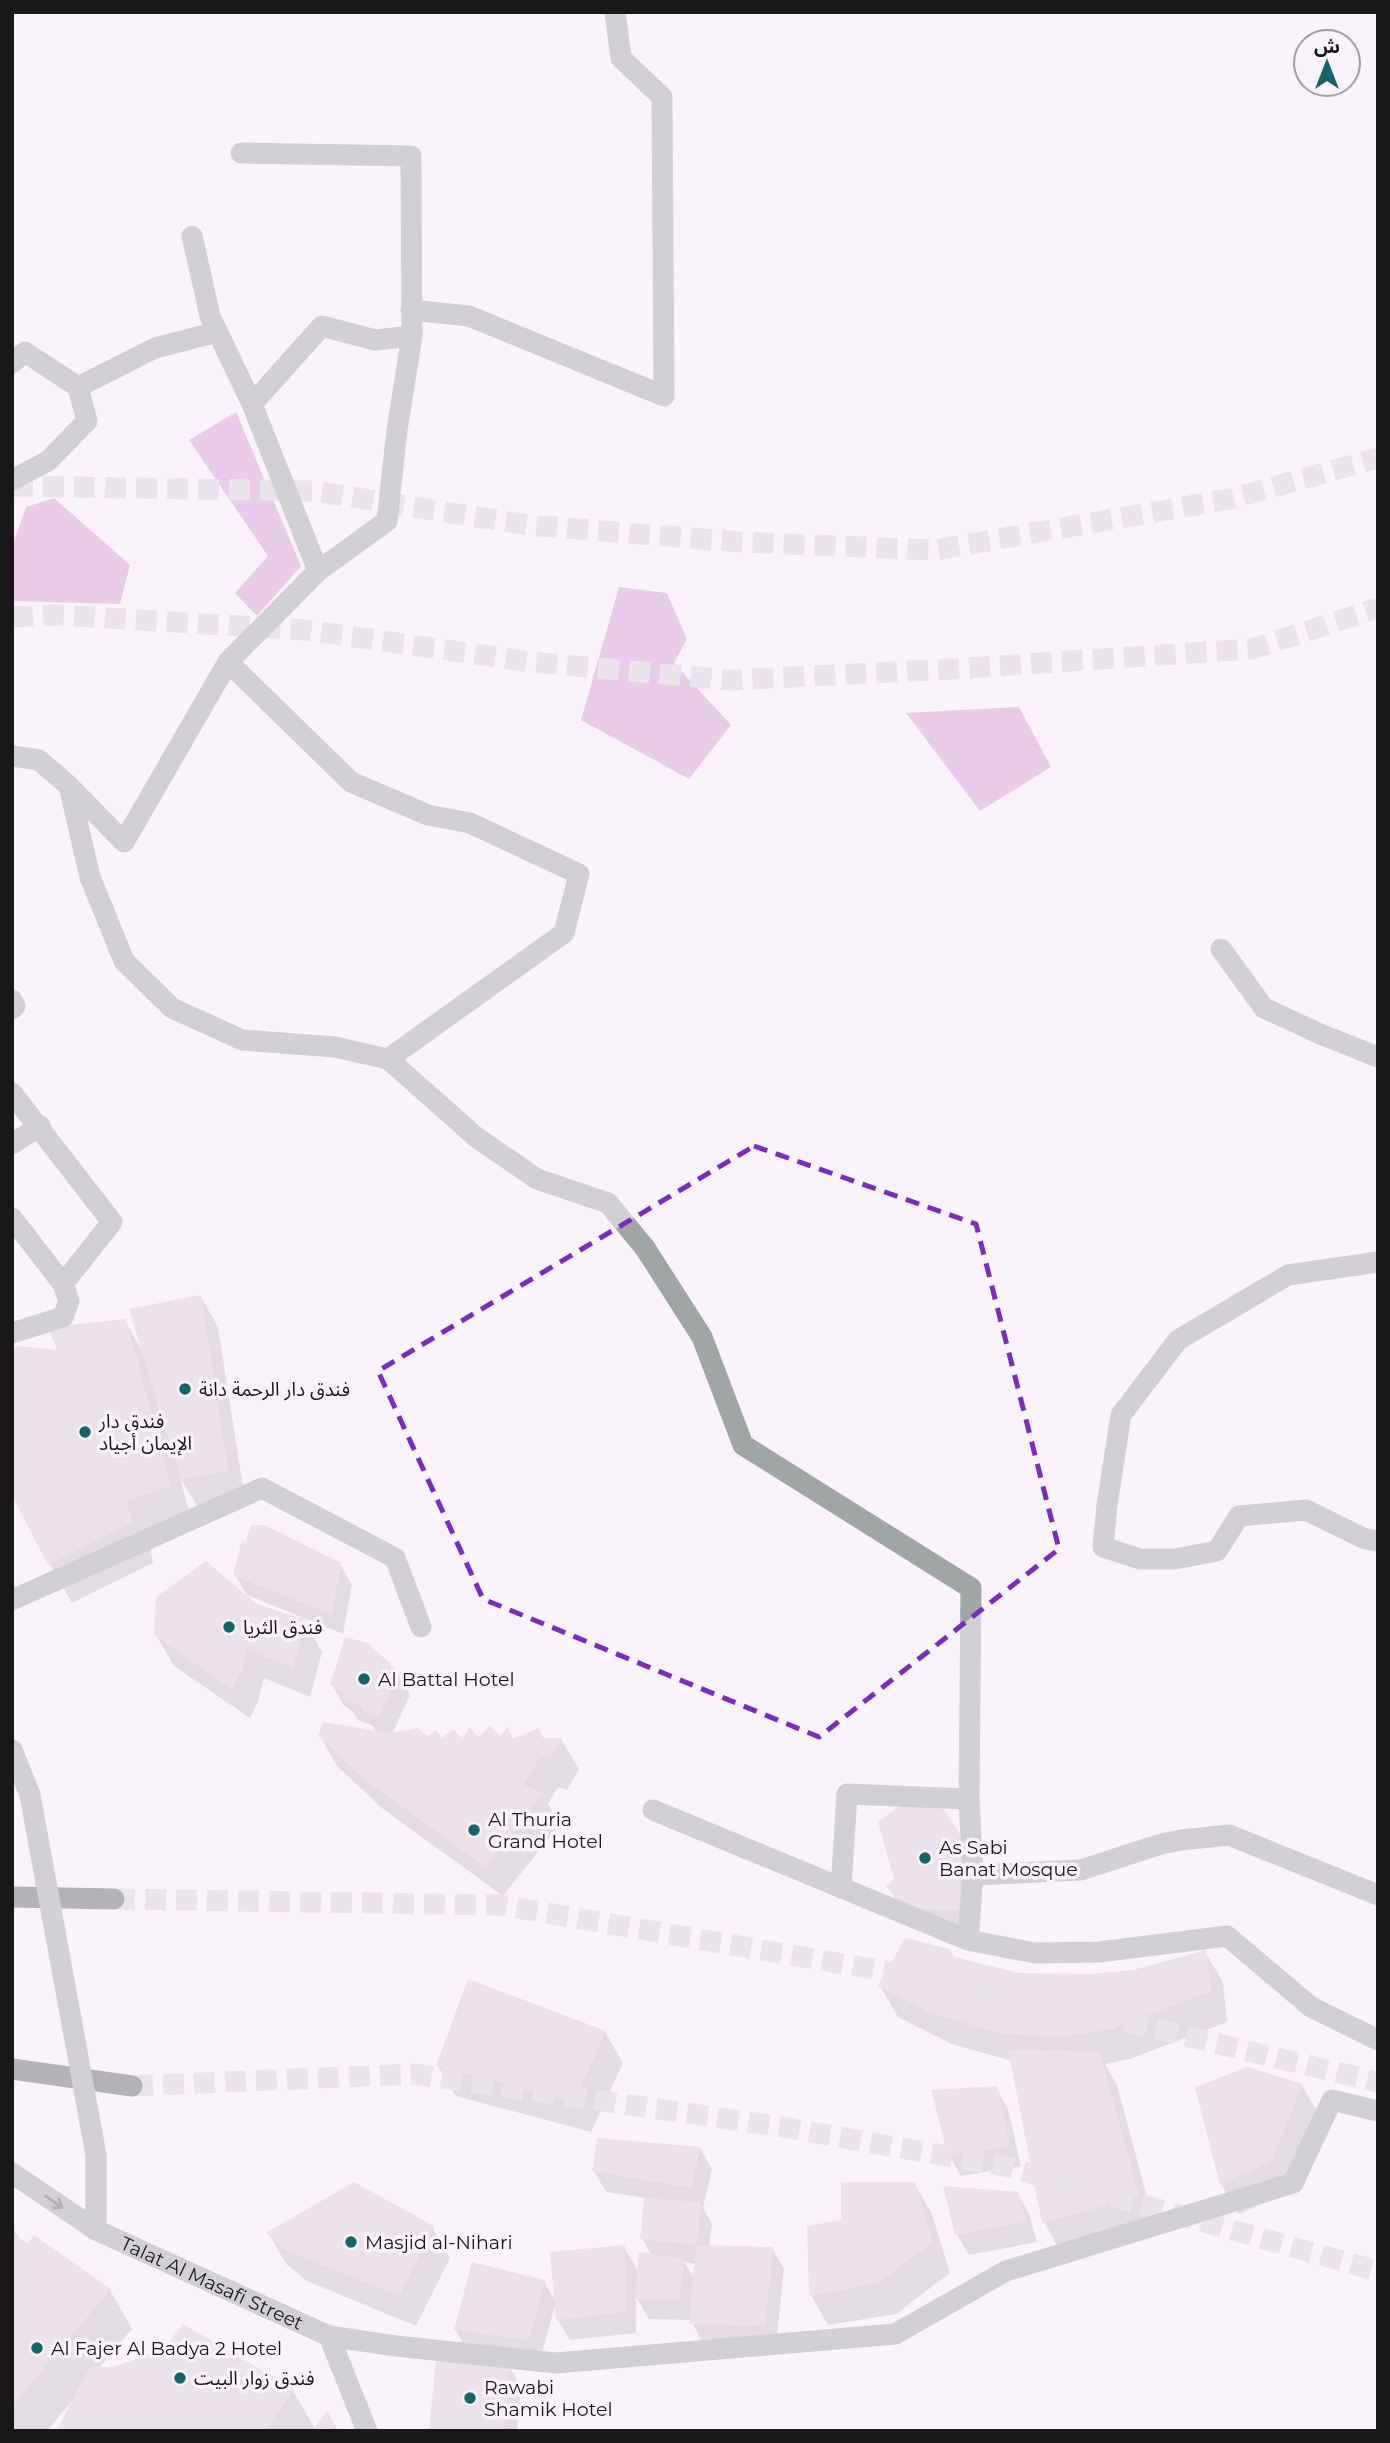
<svg xmlns="http://www.w3.org/2000/svg" width="1390" height="2443" viewBox="0 0 1390 2443" font-family="Montserrat,'Noto Sans Arabic',sans-serif">
<style>
.forest{fill:#d19ed4}
.shadow{fill:#0003;fill-rule:evenodd}
.building{fill:#d7cfd8}
.lines{fill:none;stroke-linecap:round;stroke-linejoin:round}
.major-tunnel{stroke:#d9d2da;stroke-width:21;stroke-dasharray:21 10;stroke-linecap:butt}
.highway-tunnel{stroke:#d9d2da;stroke-width:21;stroke-dasharray:21 10;stroke-linecap:butt}
.minor{stroke:#a0a6a6;stroke-width:21}
.major{stroke:#5a6465;stroke-width:21}
.minor-bridge{stroke:#a0a6a6;stroke-width:21}
.oneway{stroke:#5d5e60}
.marked{fill:none;stroke:#7b2cbf;stroke-width:5;stroke-dasharray:14 9;stroke-linejoin:round}
.poi-dot{fill:#16646b;stroke:#fbf3fc;stroke-width:2.5}
.labels{text-anchor:middle;dominant-baseline:central;stroke-width:7;stroke-linejoin:round;paint-order:stroke}
.poi-label{font-size:19px;fill:#1a171b;stroke:#fbf3fc;text-anchor:start}
.street-label{font-size:19px;fill:#1a171b;stroke:#fbf3fc}
</style>
<rect width="100%" height="100%" fill="#fbf3fc"/>
<path class="forest" d="M236,412L301,566L257,616L235,593L268,556L189,440Z
M54,498L130,565L120,604L12,601V547L26,507Z
M619,587L667,593L687,639L674,663L731,725L689,779L581,720Z
M1019,707L1051,767L980,811L906,713Z"/>
<path class="shadow" d="M201,1297L218,1327L245,1500L200,1510L180,1478L193,1525L149,1541L153,1563L72,1603L50,1564L60,1352L125,1321L141,1349Z
M340,1564L352,1585L343,1634L303,1618L322,1652L310,1697L264,1678L258,1701L250,1718L174,1666L156,1635L256,1606L300,1620L301,1617L247,1595L235,1575Z
M398,1674L410,1695L392,1734L441,1741L500,1739L508,1729L514,1740L538,1730L544,1739H561L579,1769L567,1790L558,1787L548,1804L560,1824L503,1896L383,1809L337,1766L320,1736L377,1733L373,1726L357,1719L352,1711L344,1706L332,1685Z
M960,1839L970,1931L900,1907L889,1887Z
M1205,1952L1223,1982L1227,2022L1130,2059L1105,2064L1117,2085L1155,2227L1061,2253L1044,2222L1012,2061L952,2044L898,2017L880,1986L953,1959L1020,1975L1090,1976L1133,1972Z
M605,2032L623,2063L591,2132L456,2096L438,2066Z
M1302,2086L1320,2116L1288,2192L1239,2214L1221,2184Z
M996,2088L1008,2109L1021,2166L961,2176L949,2155Z
M700,2148L712,2169L703,2208L712,2224L709,2247L772,2248L784,2269L776,2346L703,2344L691,2320L649,2319L636,2297V2333L570,2340L558,2320L552,2254L624,2247L639,2273L652,2256L642,2238L646,2198L606,2192L594,2171ZM684,2262L696,2264L695,2280Z
M914,2183L932,2214L950,2273L896,2314L828,2325L811,2295L843,2221Z
M1017,2193L1029,2214L1037,2242L969,2255L957,2235Z
M12,2227L20,2240L110,2290L132,2329L99,2368H113L167,2347L183,2327L293,2391L316,2430L328,2413L338,2431H58L73,2400L47,2431H12Z
M432,2227L450,2258L416,2326L307,2281L286,2264L269,2234Z
M544,2282L556,2302L540,2360L467,2351L456,2330Z
M509,2366L521,2387L517,2431H430Z"/>
<path class="building" d="M201,1295L228,1470L181,1480L129,1309Z
M126,1319L171,1486L127,1501L132,1523L48,1565L12,1496V1348L18,1346L57,1350L48,1327Z
M251,1525H265L341,1563L332,1615L233,1575L242,1540L245,1542Z
M206,1561L257,1604L306,1620L293,1668L247,1649L242,1670L232,1689L154,1635L156,1597Z
M345,1637L368,1643L400,1673L379,1717L363,1712V1707L343,1699L344,1693L330,1685Z
M323,1722L390,1733L418,1728L427,1736L436,1730L442,1738L453,1729L462,1738L470,1727L478,1737L490,1726L500,1736L508,1726L512,1739L539,1728L543,1738H562L550,1760L540,1757L524,1785L544,1793L485,1867L364,1779L318,1736Z
M938,1800L962,1838L959,1911L911,1909L886,1887L894,1879L878,1822L903,1803Z
M905,1938L949,1949L954,1957L1020,1973L1090,1974L1133,1970L1206,1950L1211,1991L1112,2029L1063,2037L1003,2034L933,2014L878,1986Z
M468,1979L606,2031L574,2102L436,2066Z
M1008,2049L1100,2052L1139,2196L1042,2223Z
M1248,2067L1303,2084L1271,2161L1220,2185L1195,2087Z
M997,2086L1010,2146L948,2156L931,2090Z
M597,2138L701,2147L691,2188L592,2171Z
M354,2182L434,2226L399,2296L287,2251L266,2233Z
M841,2182H915L933,2242L878,2283L809,2296L807,2226L841,2220Z
M943,2186L1018,2192L1026,2222L955,2235Z
M644,2198L701,2202L696,2245L640,2239Z
M12,2234L28,2243L34,2235L111,2289L12,2406Z
M625,2245V2312L556,2320L550,2252Z
M696,2245L773,2247L765,2326L689,2324Z
M639,2252L684,2259L679,2300L635,2299Z
M472,2262L545,2280L529,2340L454,2330Z
M183,2324L294,2389L265,2431H56L90,2367H113L137,2359L166,2346Z
M436,2360L510,2365L504,2431H429Z
M328,2410L335,2431H312Z"/>
<g class="lines">
<path class="major-tunnel" d="M114,1899L500,1905L984,1988L1378,2082
M132,2086L414,2074L783,2127L1008,2167L1378,2271"/>
<path class="highway-tunnel" d="M12,486L313,491L528,525L740,542L935,550L1230,499L1378,458
M12,617L57,615L306,630L531,662L730,680L935,670L1252,649L1378,608"/>
<g class="minor">
<path d="M192,236L210,316L252,404L318,571L387,521L397,430L412,336L411,156L241,153"/>
<path d="M411,310L469,316L664,396L662,97L621,58L615,12"/>
<path d="M12,363L25,352L78,387L87,421L48,461L12,480"/>
<path d="M78,387L155,348L217,332"/>
<path d="M252,404L322,326L375,340L412,336"/>
<path d="M228,662L351,782L428,815L470,823L579,874L564,933L388,1059"/>
<path d="M12,756L39,760L69,786L90,877L124,961L172,1008L242,1040L335,1047L388,1059L476,1137L537,1179L608,1203L645,1248L702,1337L743,1445L971,1588L969,1799L973,1875L968,1940"/>
<path d="M69,786L124,842L228,662L318,571"/>
<path d="M1221,949L1264,1008L1320,1034L1378,1057"/>
<path d="M12,1000L15,1006L12,1009"/>
<path d="M12,1093L112,1222L63,1284"/>
<path d="M12,1144L40,1126"/>
<path d="M12,1218L63,1284L69,1301L63,1317L12,1333"/>
<path d="M1378,1262L1288,1275L1178,1340L1121,1415L1107,1505L1103,1547L1140,1559H1175L1217,1551L1239,1516L1306,1510L1365,1539L1378,1541"/>
<path d="M12,1600L262,1488L395,1558L421,1627"/>
<path d="M653,1810L968,1940L1035,1953L1099,1952L1227,1936L1311,2007L1378,2040"/>
<path d="M973,1875L1081,1870L1161,1844L1181,1840L1229,1835L1378,1895"/>
<path d="M841,1888L847,1794L969,1799"/>
<path d="M96,2155V2230"/>
<path id="s1" d="M12,2173L96,2230L329,2336L396,2346L556,2363L895,2334L1006,2271L1293,2183L1332,2100L1378,2111"/>
<path d="M329,2336L367,2431"/>
</g>
<path class="major" d="M12,1897L114,1899
M12,2069L132,2086"/>
<path class="minor-bridge" d="M12,1750L30,1795L96,2155"/>
</g>
<defs><path id="oneway-shaft" d="M-6 0H5M1.5-3L5.5 0L1.5 3" fill="none" stroke-width="1.6" stroke-linecap="round" stroke-linejoin="round" transform="scale(1.75)"/></defs>
<use class="oneway" href="#oneway-shaft" transform="translate(54 2202) rotate(35)"/>
<path d="M0 0H1390V2443H0ZM754,1146L976,1224L1059,1549L819,1737L483,1599L378,1371Z" fill="#fbf3fc" fill-opacity=".55" fill-rule="evenodd"/>
<path class="marked" d="M754,1146L976,1224L1059,1549L819,1737L483,1599L378,1371Z"/>
<g class="poi-dot">
<circle cx="185" cy="1389" r="7"/>
<circle cx="85" cy="1432" r="7"/>
<circle cx="229" cy="1627" r="7"/>
<circle cx="364" cy="1679" r="7"/>
<circle cx="474" cy="1830" r="7"/>
<circle cx="925" cy="1858" r="7"/>
<circle cx="351" cy="2242" r="7"/>
<circle cx="37" cy="2348" r="7"/>
<circle cx="180" cy="2378" r="7"/>
<circle cx="470" cy="2398" r="7"/>
</g>
<g class="labels">
<g class="poi-label">
<text x="199" y="1389">فندق دار الرحمة دانة</text>
<text x="99" y="1421">فندق دار<tspan x="99" dy="22">الإيمان أجياد</tspan></text>
<text x="243" y="1627">فندق الثريا</text>
<text x="378" y="1679">Al Battal Hotel</text>
<text x="488" y="1819">Al Thuria<tspan x="488" dy="22">Grand Hotel</tspan></text>
<text x="939" y="1847">As Sabi<tspan x="939" dy="22">Banat Mosque</tspan></text>
<text x="365" y="2242">Masjid al-Nihari</text>
<text x="51" y="2348">Al Fajer Al Badya 2 Hotel</text>
<text x="194" y="2378">فندق زوار البيت</text>
<text x="484" y="2387">Rawabi<tspan x="484" dy="22">Shamik Hotel</tspan></text>
</g>
<g class="street-label">
<text stroke="none"><textPath href="#s1" startOffset="229">Talat Al Masafi Street</textPath></text>
</g>
</g>
<rect width="1390" height="2443" fill="none" stroke="#1a171b" stroke-width="28"/>
<g transform="translate(1327 63)"><circle r="33" fill="#fbf3fc" stroke="#a19ba2" stroke-width="2"/>
<path d="M0-5L12 26L0 18L-12 26Z" fill="#16646b"/>
<text y="-10" font-size="19" font-weight="bold" text-anchor="middle" fill="#1a171b">ش</text>
</g>
</svg>
